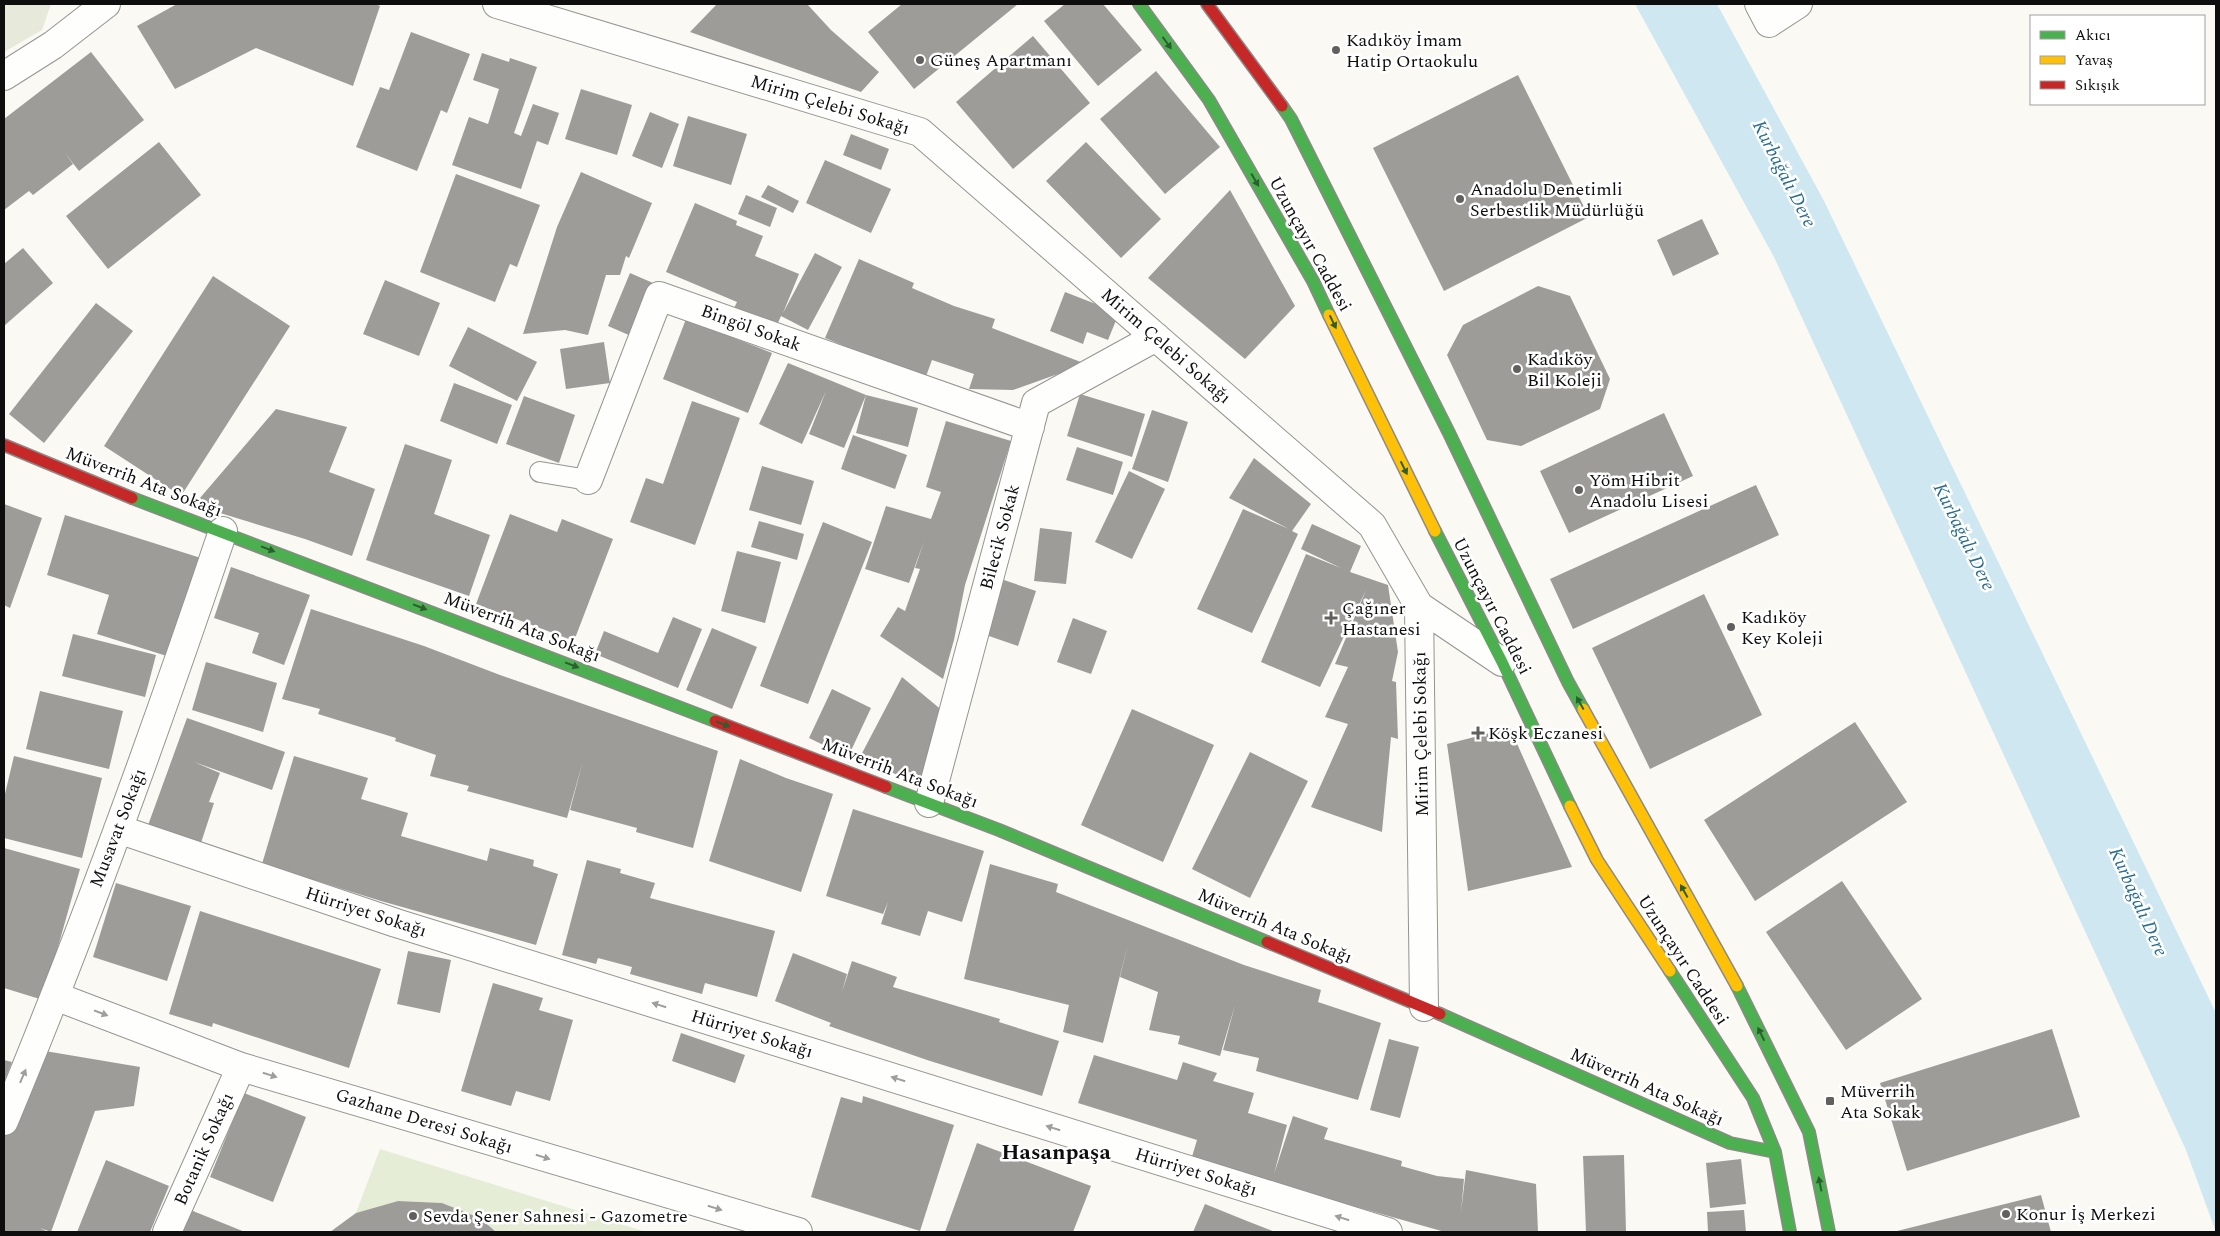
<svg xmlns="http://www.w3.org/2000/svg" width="2220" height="1236" viewBox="0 0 2220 1236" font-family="Spectral,serif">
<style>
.green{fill:#e6edd6}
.cemetery{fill:#e7eada}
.water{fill:#cfe7f0}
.building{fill:#9e9c99}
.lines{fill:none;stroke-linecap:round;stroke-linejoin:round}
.lane-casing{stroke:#949492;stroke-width:22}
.street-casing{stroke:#949492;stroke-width:30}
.fast-casing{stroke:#8b8a88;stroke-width:14}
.slow-casing{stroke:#8b8a88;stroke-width:14}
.jam-casing{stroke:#8b8a88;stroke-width:14}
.lane{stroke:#fefefd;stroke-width:20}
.street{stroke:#fefefd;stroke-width:28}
.fast{stroke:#4caf50;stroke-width:11}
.slow{stroke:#ffc107;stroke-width:11}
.jam{stroke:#c62828;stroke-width:11}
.oneway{fill:#2d5e2f}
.oneway2{fill:#9e9e9d}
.poi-dot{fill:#61605e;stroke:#fff;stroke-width:2}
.labels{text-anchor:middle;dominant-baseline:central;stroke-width:5;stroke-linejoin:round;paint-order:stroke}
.poi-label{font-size:18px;fill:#0e0e0e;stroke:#fff;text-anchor:start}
.street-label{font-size:18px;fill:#0e0e0e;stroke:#fff}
.water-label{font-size:19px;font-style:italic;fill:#276b8f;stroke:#fff}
.district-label{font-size:22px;font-weight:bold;fill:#0e0e0e;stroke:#fff}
</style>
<rect width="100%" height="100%" fill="#faf9f4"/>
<path class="green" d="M380,1149L643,1231L496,1232L480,1218L442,1203L398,1201L356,1213Z"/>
<path class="cemetery" d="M4,4H51L42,30L4,52Z"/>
<path class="water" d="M1635,4H1717L1824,201L2216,1013V1232L2186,1150L1774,257Z"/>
<path class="building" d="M177,4H375L380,6L353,86L256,48L175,89L137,26Z
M717,4H807L831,30L879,72L861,92L690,32Z
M902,4H1018L914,89L868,32Z
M1065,4H1103L1142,50L1098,86L1044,21Z
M411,32L470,54L447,113L441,110L417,171L356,147L380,87L389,90Z
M1033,36L1090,103L1013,169L956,102Z
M91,52L144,120L79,171L65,153L73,164L33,195L29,191L4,210V119Z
M482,53L509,62L510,58L537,67L514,133L521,136L533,104L559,113L548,145L537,141L521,189L452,165L469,117L488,124L499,89L473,80Z
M1156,71L1220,147L1165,194L1100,119Z
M1518,75L1589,217L1444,291L1373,148Z
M581,89L632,105L617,155L565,139Z
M650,112L679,124L662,168L632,156Z
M688,116L747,134L731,185L673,166Z
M851,134L889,149L881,170L843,155Z
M159,142L201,195L108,269L66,216Z
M1086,142L1161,219L1121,258L1046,181Z
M825,160L891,189L871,233L806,203Z
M581,172L652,203L629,258L626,256L620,275H606L588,335L565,330L523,334L557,227Z
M456,174L540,205L517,267L510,264L495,302L420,272Z
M768,185L799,201L793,213L761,197Z
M1230,190L1295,306L1245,359L1148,278Z
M746,195L777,208L770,227L738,214Z
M695,203L737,221L736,225L763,236L755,256L799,274L783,313L815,253L842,267L808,330L781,316L777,325L734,308L737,302L666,272Z
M1702,219L1719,254L1673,276L1657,240Z
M23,248L53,283L4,326V264Z
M859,259L914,283L912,288L954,306L995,319L992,328L1086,364L1013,390L969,389L974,374L932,360L925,379L825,338Z
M630,273L653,283L631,336L608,326Z
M213,276L290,326L181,496L104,446Z
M385,280L440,303L419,356L363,334Z
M1538,286L1570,296L1610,379L1600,409L1521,446L1487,440L1447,355L1463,325Z
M1065,292L1119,313L1108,340L1087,332L1083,344L1050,331Z
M96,303L133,331L44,443L9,414Z
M686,319L772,353L748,413L663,379Z
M468,327L537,362L517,401L449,366Z
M604,342L610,383L566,389L560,349Z
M788,363L866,395L844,448L809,434L826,391L802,444L759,424Z
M454,383L512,405L497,444L440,421Z
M1080,394L1145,414L1132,457L1067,436Z
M866,395L918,408L908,447L856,433Z
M524,396L575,415L559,463L506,444Z
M692,401L740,418L695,545L630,522L646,478L663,484Z
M276,409L347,427L329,472L375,489L352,556L305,539L194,505Z
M1152,410L1188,422L1168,482L1132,469Z
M1664,413L1693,476L1569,533L1540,471Z
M946,421L1011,441L965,585L954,640L943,679L880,636L898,607L905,611L920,569L915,568L924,541L909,583L865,569L886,506L931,519L941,492L926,487Z
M853,435L907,455L895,489L841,469Z
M405,444L452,460L434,514L490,535L469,596L366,560Z
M1077,447L1123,462L1113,495L1066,480Z
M1254,458L1311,504L1292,531L1298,534L1252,633L1197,609L1243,509L1289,529L1229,498Z
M762,466L814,481L801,525L749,510Z
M1129,471L1165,489L1132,559L1095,542Z
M1756,485L1779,535L1573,629L1550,579Z
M4,504L42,518L10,608L4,605Z
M510,514L557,532L562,519L613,539L574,641L476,604Z
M65,515L204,559L173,658L97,634L109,595L47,575Z
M759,521L804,534L797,560L751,547Z
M823,522L872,542L808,704L760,686Z
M1312,524L1361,546L1350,572L1388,585L1398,652L1392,681L1396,682L1398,739L1391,737L1382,832L1311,807L1348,724L1325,717L1348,667L1335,664L1366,590L1320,687L1261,662L1306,554L1341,568L1301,549Z
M1040,528L1072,532L1066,584L1034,581Z
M737,551L781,562L765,623L721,611Z
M231,567L310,595L284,665L252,653L259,633L214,618Z
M1004,580L1036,591L1018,646L986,635Z
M1704,594L1762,715L1650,769L1592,648Z
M311,609L424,646L500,675L718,751L693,848L636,832L637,828L570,810L583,761L567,818L467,791L469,786L430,776L436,755L395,741L396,738L318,714L320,709L282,699Z
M673,617L702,629L678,688L595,654L604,631L658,653Z
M1073,618L1107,631L1091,674L1057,662Z
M712,628L757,647L732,709L686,690Z
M73,634L156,655L145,697L62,676Z
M206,662L277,683L263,732L192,710Z
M902,677L944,712L920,786L860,757Z
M832,689L871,708L848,757L809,738Z
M40,691L123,711L109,769L26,749Z
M1132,709L1214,745L1163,862L1081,825Z
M187,718L285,752L272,790L194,762L220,773L209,802L214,803L200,846L147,828Z
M1855,722L1907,802L1755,901L1704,820Z
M1510,728L1572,867L1468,891L1447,744Z
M1250,752L1308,781L1250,898L1192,869Z
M14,756L102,778L82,858L4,838V798Z
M294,756L368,778L361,799L408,813L401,836L487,861L490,848L534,860L533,866L558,874L536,945L381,901L262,864Z
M740,759L786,778L833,794L801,892L709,861Z
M853,809L984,851L962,922L928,911L920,936L881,924L888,902L883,914L826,896Z
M4,848L80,869L43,1000L4,988Z
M587,860L621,869L620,873L655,883L650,898L775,931L757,997L705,983L702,994L630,974L632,967L598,958L596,964L562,955Z
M990,864L1058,884L1056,892L1244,965L1321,990L1318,1002L1381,1023L1358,1100L1256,1071L1259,1058L1223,1050L1235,1005L1220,1056L1178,1044L1180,1036L1149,1030L1158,992L1120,977L1128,944L1103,1043L1063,1032L1069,1005L964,979Z
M1842,881L1922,999L1846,1050L1766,932Z
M116,883L191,906L167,981L93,957Z
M200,911L381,969L349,1068L213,1023L212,1027L169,1014Z
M408,951L451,960L440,1013L397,1004Z
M793,953L847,974L842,992L852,961L897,977L893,987L1000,1019L999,1022L1059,1041L1042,1096L927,1060L829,1026L831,1023L775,1001Z
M493,983L543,998L539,1010L573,1020L550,1101L516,1091L511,1106L461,1091Z
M2052,1029L2080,1117L1907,1171L1880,1083Z
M681,1033L745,1055L735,1083L672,1061Z
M1389,1039L1419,1047L1400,1118L1370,1110Z
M45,1051L140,1067L134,1106L95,1111L51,1232L40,1228L48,1232H4V1137L9,1122Z
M1094,1055L1177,1080L1183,1062L1217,1073L1213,1081L1254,1093L1248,1113L1287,1125L1274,1174L1293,1116L1328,1128L1324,1139L1402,1161L1401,1166L1437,1176L1464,1179L1461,1212L1466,1170L1536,1184L1538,1232H1445L1191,1160L1197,1140L1078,1103Z
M4,1060L12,1062L4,1082Z
M244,1093L306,1117L273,1202L210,1177Z
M863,1096L954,1125L920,1231L811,1197L841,1097L862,1103Z
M977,1143L1091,1186L1073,1232H945Z
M1624,1155L1626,1232H1586L1583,1156Z
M1741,1159L1746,1204L1710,1208L1706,1163Z
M106,1160L169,1186L150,1232H77Z
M2041,1195L2051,1232H1893Z
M398,1201L442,1203L480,1218L496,1232H330L356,1213Z
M1205,1204L1247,1221L1275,1232H1193Z
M188,1209L245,1232H179Z
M1744,1210L1746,1232H1708L1707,1212Z"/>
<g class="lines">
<defs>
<path id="lane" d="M540,472L588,480"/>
<path id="street" d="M497,4L920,132L1372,525L1419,606L1424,1007
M1759,4L1769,23L1798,4
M4,76L53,45L106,4
M588,480L659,296L1030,427
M1419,606L1502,662
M929,803L1036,403L1156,337
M118,829L396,923L1388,1232
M55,996L241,1067L798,1232
M4,1121C85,927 156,730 223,531
M167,1232L241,1067"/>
<path id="fast" d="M1139,4L1209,100L1313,281L1329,315
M1282,106L1291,119L1449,433L1568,682L1583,709
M132,498L715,721
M1435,531L1502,662L1570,806
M886,787L999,830L1267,942
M1670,971L1753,1098L1775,1152L1790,1232
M1737,986L1809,1132L1829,1232
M1440,1014L1730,1143L1775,1152"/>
<path id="slow" d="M1329,315L1435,531
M1583,709L1737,986
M1570,806L1597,860L1670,971"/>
<path id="jam" d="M1207,4L1282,106
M4,445L132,498
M715,721L886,787
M1267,942L1440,1014"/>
</defs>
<use href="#lane" class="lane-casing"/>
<use href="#street" class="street-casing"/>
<use href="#fast" class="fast-casing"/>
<use href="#slow" class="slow-casing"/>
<use href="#jam" class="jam-casing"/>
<use href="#lane" class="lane"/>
<use href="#street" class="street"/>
<use href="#fast" class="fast"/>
<use href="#slow" class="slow"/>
<use href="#jam" class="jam"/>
</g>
<defs><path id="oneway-solid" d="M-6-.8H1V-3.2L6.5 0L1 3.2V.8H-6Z" transform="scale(1.25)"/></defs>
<g class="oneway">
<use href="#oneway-solid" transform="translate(1167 43) rotate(54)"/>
<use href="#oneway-solid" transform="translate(1255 180) rotate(60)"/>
<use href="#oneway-solid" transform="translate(1333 322) rotate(64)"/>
<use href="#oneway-solid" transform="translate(1404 468) rotate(64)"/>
<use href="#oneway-solid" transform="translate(268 549) rotate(21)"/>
<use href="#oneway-solid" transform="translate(420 607) rotate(21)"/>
<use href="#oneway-solid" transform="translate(572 665) rotate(21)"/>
<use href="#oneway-solid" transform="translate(1580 703) rotate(-119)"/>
<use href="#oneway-solid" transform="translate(723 724) rotate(21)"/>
<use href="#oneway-solid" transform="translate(1684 891) rotate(-119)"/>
<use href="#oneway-solid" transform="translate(1761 1034) rotate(-116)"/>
<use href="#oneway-solid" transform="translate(1820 1184) rotate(-101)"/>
</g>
<g class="oneway2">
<use href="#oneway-solid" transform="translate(659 1005) rotate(-163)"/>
<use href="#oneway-solid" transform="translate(101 1013) rotate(21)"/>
<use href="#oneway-solid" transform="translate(270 1075) rotate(17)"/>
<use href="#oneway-solid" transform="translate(23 1076) rotate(-67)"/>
<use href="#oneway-solid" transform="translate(898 1079) rotate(-163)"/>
<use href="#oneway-solid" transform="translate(1053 1128) rotate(-163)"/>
<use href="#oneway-solid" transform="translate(543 1157) rotate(17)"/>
<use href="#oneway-solid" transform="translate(715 1208) rotate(17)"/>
<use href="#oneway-solid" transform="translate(1342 1218) rotate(-163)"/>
</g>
<g class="poi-dot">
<circle cx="1336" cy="50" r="5"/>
<circle cx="920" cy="60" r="5"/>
<circle cx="1460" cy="199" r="5"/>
<circle cx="1517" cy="369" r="5"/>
<circle cx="1579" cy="490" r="5"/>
<path d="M1328.5 610.5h5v5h5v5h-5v5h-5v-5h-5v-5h5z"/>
<circle cx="1731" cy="627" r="5"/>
<path d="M1475.5 725.5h5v5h5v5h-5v5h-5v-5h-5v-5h5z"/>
<rect x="1825" y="1096" width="10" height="10" rx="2.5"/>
<circle cx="2006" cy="1214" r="5"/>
<circle cx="413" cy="1216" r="5"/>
</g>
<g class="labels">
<g class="poi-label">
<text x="1346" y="40">Kadıköy İmam<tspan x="1346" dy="21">Hatip Ortaokulu</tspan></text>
<text x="930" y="60">Güneş Apartmanı</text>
<text x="1470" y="189">Anadolu Denetimli<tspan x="1470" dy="21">Serbestlik Müdürlüğü</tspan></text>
<text x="1527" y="359">Kadıköy<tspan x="1527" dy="21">Bil Koleji</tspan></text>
<text x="1589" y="480">Yöm Hibrit<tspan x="1589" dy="21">Anadolu Lisesi</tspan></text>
<text x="1342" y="608">Çağıner<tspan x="1342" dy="21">Hastanesi</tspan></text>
<text x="1741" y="617">Kadıköy<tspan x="1741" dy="21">Key Koleji</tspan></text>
<text x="1488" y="733">Köşk Eczanesi</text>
<text x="1840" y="1091">Müverrih<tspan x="1840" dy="21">Ata Sokak</tspan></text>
<text x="2016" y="1214">Konur İş Merkezi</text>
<text x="423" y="1216">Sevda Şener Sahnesi - Gazometre</text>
</g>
<g class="street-label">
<text transform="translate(830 105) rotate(17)">Mirim Çelebi Sokağı</text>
<text transform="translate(1310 244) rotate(61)">Uzunçayır Caddesi</text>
<text transform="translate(751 328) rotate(20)">Bingöl Sokak</text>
<text transform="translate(1166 346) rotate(41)">Mirim Çelebi Sokağı</text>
<text transform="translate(144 482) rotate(21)">Müverrih Ata Sokağı</text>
<text transform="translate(1000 537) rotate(-75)">Bilecik Sokak</text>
<text transform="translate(1492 606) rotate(63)">Uzunçayır Caddesi</text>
<text transform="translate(522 627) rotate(21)">Müverrih Ata Sokağı</text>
<text transform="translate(1421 734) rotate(-91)">Mirim Çelebi Sokağı</text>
<text transform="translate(900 773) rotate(21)">Müverrih Ata Sokağı</text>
<text transform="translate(118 828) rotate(-69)">Musavat Sokağı</text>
<text transform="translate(366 912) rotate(18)">Hürriyet Sokağı</text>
<text transform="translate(1275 926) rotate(23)">Müverrih Ata Sokağı</text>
<text transform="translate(1683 960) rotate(57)">Uzunçayır Caddesi</text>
<text transform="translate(752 1034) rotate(17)">Hürriyet Sokağı</text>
<text transform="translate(1647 1087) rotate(24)">Müverrih Ata Sokağı</text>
<text transform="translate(424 1121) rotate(17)">Gazhane Deresi Sokağı</text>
<text transform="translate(204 1149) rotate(-66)">Botanik Sokağı</text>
<text transform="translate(1196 1172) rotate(17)">Hürriyet Sokağı</text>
</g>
<g class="water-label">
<text transform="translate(1784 174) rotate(63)">Kurbağalı Dere</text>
<text transform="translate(1964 537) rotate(64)">Kurbağalı Dere</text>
<text transform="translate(2138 902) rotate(66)">Kurbağalı Dere</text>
</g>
<g class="district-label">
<text x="1056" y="1152">Hasanpaşa</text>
</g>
</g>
<rect width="2220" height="1236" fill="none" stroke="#0e0e0e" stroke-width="10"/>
<rect x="2030" y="15" width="175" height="90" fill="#ffffff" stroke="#9f9f9f"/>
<rect x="2040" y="31" width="25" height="8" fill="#4caf50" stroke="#9f9f9f"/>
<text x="2075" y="40" font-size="15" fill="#0e0e0e">Akıcı</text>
<rect x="2040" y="56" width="25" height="8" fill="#ffc107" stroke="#9f9f9f"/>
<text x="2075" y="65" font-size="15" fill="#0e0e0e">Yavaş</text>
<rect x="2040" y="81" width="25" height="8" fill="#c62828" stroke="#9f9f9f"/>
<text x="2075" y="90" font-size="15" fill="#0e0e0e">Sıkışık</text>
</svg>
